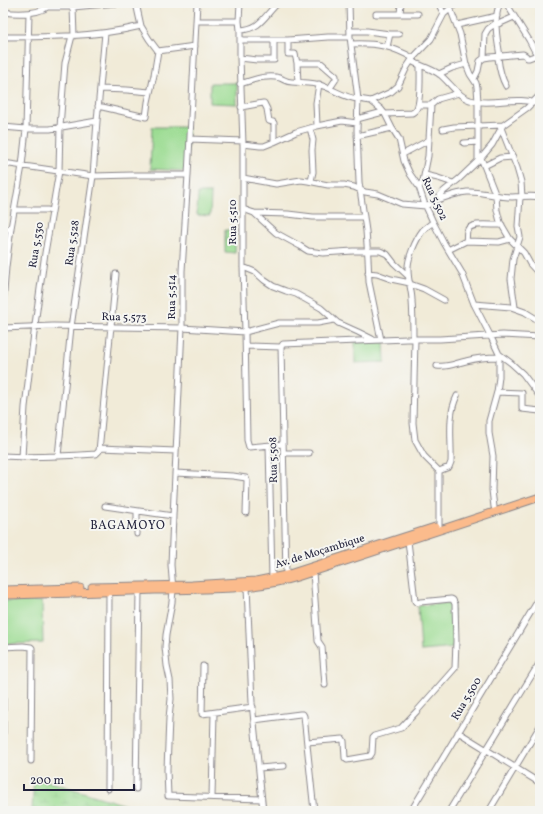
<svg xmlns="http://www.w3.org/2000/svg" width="543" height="814" viewBox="0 0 543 814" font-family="Vollkorn,serif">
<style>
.grass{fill:#9bdc92;stroke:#5e7f66}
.wetland{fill:url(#wetland-marsh);stroke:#5e7f66}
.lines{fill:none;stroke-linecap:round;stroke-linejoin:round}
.minor-casing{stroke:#8a868a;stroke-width:7}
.highway-casing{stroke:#8a868a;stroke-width:9}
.minor{stroke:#fff;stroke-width:5}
.highway{stroke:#fbbb8c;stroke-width:7}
.labels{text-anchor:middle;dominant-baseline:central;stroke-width:4;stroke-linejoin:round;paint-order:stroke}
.street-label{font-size:11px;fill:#22223b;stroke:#f6f6f2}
.neighbourhood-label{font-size:12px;letter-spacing:1px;fill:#22223b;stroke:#f6f6f2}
</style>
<defs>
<pattern id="wetland-marsh" width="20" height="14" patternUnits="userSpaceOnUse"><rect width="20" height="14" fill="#9bdc92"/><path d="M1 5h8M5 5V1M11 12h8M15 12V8" fill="none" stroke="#85bc7f"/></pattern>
</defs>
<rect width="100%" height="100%" fill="#f6f6f2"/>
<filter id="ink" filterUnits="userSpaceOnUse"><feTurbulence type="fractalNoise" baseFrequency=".025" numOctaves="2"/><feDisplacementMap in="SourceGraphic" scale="8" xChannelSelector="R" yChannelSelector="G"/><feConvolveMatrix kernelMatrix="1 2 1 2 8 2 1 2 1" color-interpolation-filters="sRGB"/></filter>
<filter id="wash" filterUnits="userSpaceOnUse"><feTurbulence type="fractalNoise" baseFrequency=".012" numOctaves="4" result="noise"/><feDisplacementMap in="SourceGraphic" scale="16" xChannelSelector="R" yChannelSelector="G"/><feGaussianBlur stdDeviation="0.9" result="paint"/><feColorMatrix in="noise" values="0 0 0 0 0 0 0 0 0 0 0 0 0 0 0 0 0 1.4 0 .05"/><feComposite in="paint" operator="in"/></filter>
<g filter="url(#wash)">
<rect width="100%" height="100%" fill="#f1ebd8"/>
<path class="grass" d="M210,83H237V104L210,103Z
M152,127H188L186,171L150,169Z
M198,193H211L210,216L197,215Z
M225,230H236L235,253L225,252Z
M384,341L385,362L355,363V342Z
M3,601H42L43,643L3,644Z
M453,602L455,648L421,651L418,606Z"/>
<path class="wetland" d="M34,777L145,811H32Z"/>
</g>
<g filter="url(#ink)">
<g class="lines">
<defs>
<path id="minor" d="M136,3L141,26L149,39L158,51
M197,3L188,175L182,271V328L173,516L171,565L173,590L172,602L166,635L165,647L167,666L170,680L171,699L169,718L167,770L168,796L261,799
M240,3L239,21L240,30V58L243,144V267L245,332L247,440L249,447L283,444
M301,3L302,4L311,3
M349,3L350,37L358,99L371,101L381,109L385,114L392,128L399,139L404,161L410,174L419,187L424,202L433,222L444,243L462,273L474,304L490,335L499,354L511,363L523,374L540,397
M438,3L444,14
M500,3C493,19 497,39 500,56L498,58C499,67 501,77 506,86
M506,3L529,40L540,61
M3,5L4,3
M49,7H73L116,3L136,4
M73,7L74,36
M450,8L460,34L466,64L470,74L476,83L477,87L478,102V160
M3,12C17,14 43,15 52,3
M376,14H418
M400,14L401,3
M196,21H239
M457,25L497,16
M496,25L514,17
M240,30C261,29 264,16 278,3
M350,31H367L390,34H399
M3,37C50,37 96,37 141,26
M240,40H288L328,37H350
M288,40V54H295L297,63L298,83
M352,44C376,43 392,46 413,58
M387,47L390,34
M158,51L195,46
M240,58L257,60H274V40
M484,58L485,34L488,29L496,23
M411,61C419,65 432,69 439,74C449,81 458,97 470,100C493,107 518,94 540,105
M297,63H321L336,76V79L330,88
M439,74L452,68L466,64
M474,79L478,71L480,61L484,58L490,57L523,54L526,56L527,58H529L537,55
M240,84C253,80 267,74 280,78C285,80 286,82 292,82C302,83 313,82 323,86C335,90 345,98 358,99L357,130L359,182L366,231L368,258L369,282L381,340
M100,89L127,90L150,92
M371,101L391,92L398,86L407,67L413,58L431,39L444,14L457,3
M418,105H431
M98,106L146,117L148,102L154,75L158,51
M241,107L263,103H264L267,109L269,121L273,122L274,123V142
M385,114L412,113C415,111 415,112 417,108C421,99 420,77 420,66
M357,119L383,112
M317,126L316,103L319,84
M3,127L26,129H50L97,121
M310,128L313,140L312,150L313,172L311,181
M501,128L517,168L521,182L522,197
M443,129L454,127L503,125
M357,136L392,128
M190,139L243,141
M464,143L478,142
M243,144L260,146H264L274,142L296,132L317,126L342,121L357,123
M403,154L429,140
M481,158L496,196L497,210L500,222L510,239L524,253L530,264L540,275
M3,163L93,176L133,175H188
M484,166L500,158L513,157
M425,175L438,178L453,183
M243,178L276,184L301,180L308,181L328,185H344L354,187L365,192L378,194L402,204L426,206L436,200L444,191L459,179L481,158L492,145L503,125L527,108L540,95
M419,187L423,181L428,156L431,105L438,99L459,93
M437,200C447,197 457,193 467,192C482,191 497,197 512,197C521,197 531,195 540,197
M243,209L254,213L288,214L313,217H364
M14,210H47L52,211
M254,213L276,233L300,246L308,251L323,253L353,251H380L387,254L394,263L408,276
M3,229L11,228
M466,241C467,238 466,234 467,231C470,221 494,226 502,225
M448,250L466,241L499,242L510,239
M243,267L255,272L264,280L273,286L286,291L296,294L321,308L338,323L358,332L372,339
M368,273L377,274L391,279L410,283
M410,284L424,289L444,300
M3,304L6,267L11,228L22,166L26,129L29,13
M474,304L511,307L525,312L538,320L539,324L540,337
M515,307L511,279L513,259L520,237L518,226L520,197
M3,328L53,326L182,328L245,332L279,323H318L334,320
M413,339C413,326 413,314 412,301C412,291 408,281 408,270C407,259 416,239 423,230C426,227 430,225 433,222
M415,339L413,423L415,440L420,449L424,456L439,471V526
M246,346L281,347
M437,366C448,368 456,363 466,361C477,358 488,357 499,357
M497,392L522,393V409L540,411
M269,446L272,578
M100,448L176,451
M284,453H309
M3,456C34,458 65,456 96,454L99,451L116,274
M58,456L71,327L93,176L97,121L105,33
M22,457L25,407L36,317L45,253L59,171L60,127L65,63L72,36
M439,471L449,467L451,462C452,440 447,416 457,396
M175,473L233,476L246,478L247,481L246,513
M105,506L173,516
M494,507L492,490L493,456L489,433V421L497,392L499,377V354
M137,511V534
M313,572L318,641L322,647L325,685
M286,575L281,347L283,344L407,339H440L503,335L540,337
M247,587L252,703L263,811
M3,647L23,646L31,647L32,648L31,761
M203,666L202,714L253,707
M254,720L300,714H303L304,716L314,811
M458,732L540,783
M3,742V647
M307,742L343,739L344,741L345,758L347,760L370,756L372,753L373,737L374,736L401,728L417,711L455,668L456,641L455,604L453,600L451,599L420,602L417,603L415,601L408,541
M259,768L284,766
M108,789L109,592
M136,789L139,591
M212,797L214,713
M411,811L540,597
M449,811L540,662
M489,811L540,726"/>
<path id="highway" d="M92,587L192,585L256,581L286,575L435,527
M3,590L80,588
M3,595C54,594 105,592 155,590C203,589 251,591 297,577L540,497"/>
</defs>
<use href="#minor" class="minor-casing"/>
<use href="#highway" class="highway-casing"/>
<use href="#minor" class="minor"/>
<use href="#highway" class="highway"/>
</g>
</g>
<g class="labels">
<g class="street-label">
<text transform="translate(434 199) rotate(65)">Rua 5.502</text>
<text transform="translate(233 222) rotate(-90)">Rua 5.510</text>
<text transform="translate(73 243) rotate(-82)">Rua 5.528</text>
<text transform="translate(37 245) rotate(-81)">Rua 5.530</text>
<text transform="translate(172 297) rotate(-90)">Rua 5.514</text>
<text transform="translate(124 318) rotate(1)">Rua 5.573</text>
<text transform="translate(274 460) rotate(-91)">Rua 5.508</text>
<text transform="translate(320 552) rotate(-17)">Av. de Moçambique</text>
<text transform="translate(467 699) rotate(-59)">Rua 5.500</text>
</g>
<g class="neighbourhood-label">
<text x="128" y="526">BAGAMOYO</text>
</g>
</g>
<rect width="543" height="814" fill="none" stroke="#f6f6f2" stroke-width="16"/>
<path d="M24 784v6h110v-6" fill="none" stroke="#22223b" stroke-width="2"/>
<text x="30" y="784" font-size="12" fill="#22223b" stroke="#f6f6f2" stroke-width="3" paint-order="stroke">200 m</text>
</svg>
